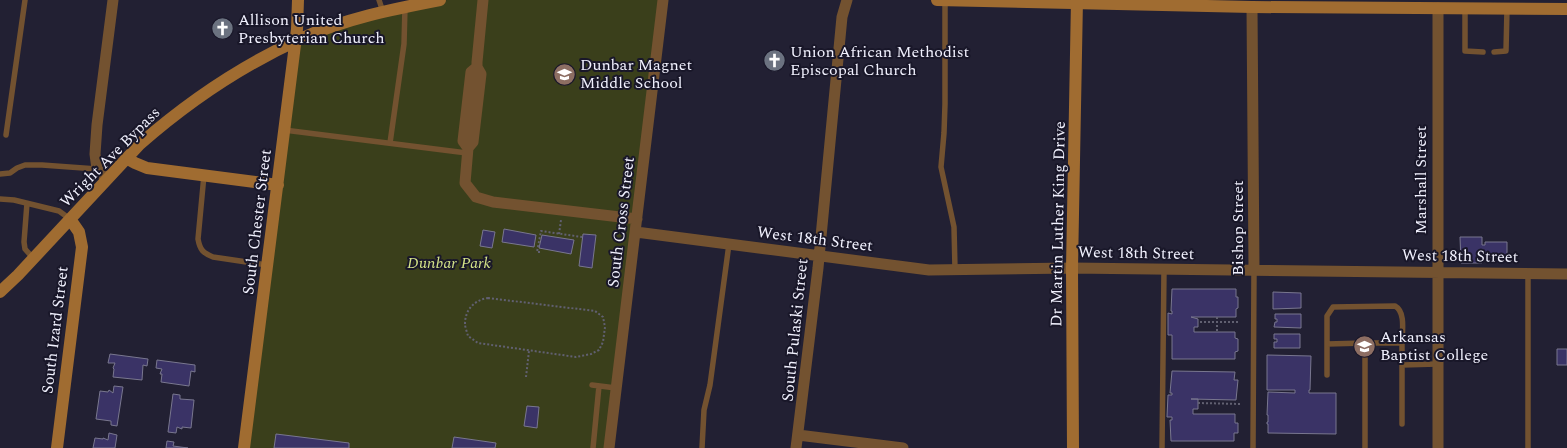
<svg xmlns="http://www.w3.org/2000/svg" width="1567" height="448" viewBox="0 0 1567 448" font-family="Spectral,serif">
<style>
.green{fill:#3a3f1b}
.building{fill:#3a3366;stroke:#79778f}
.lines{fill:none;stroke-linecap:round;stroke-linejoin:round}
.path{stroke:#616071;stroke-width:2;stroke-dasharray:2 2;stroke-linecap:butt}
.lane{stroke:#735230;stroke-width:5.5}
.street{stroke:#735230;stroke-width:11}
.secondary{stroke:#a06c31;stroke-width:12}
.labels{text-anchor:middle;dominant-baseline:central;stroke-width:4;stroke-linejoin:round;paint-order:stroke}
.poi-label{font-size:16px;fill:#f1f1fe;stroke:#191729;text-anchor:start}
.street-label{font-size:16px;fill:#f1f1fe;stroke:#191729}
.park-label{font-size:16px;font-style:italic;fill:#d4e388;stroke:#191729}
</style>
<rect width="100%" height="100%" fill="#222033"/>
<path class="green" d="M447,0H663L609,448H243L295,42L391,10Z"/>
<path class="building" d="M504,229L536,235L534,247L502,242Z
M483,230L495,232L492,248L480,246Z
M583,234L596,235L592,268L579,266Z
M542,235L574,240L571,254L539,248Z
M1460,237H1482V245H1485V242H1507V256L1485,257V253H1482V263H1461Z
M1172,289H1236V297H1238V308L1236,309V317H1191L1198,319V327H1194V332H1235V338L1238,339V351L1235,352V359H1172V335H1168V313L1172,314V311H1171Z
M1273,292L1301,293V308L1273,309Z
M1275,314H1301V328L1274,327L1275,322H1277V319H1275Z
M1274,334H1300V348H1274V342H1277V339H1274Z
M1557,349H1567V365H1557Z
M110,354L148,359L147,366L143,365L142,380L113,377L114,369L113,368L115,363H108Z
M1267,355L1311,356L1310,390H1309V393H1336V434L1268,433V424H1267V422H1268V415H1267L1268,392L1295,393V390H1267Z
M157,360L195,365V372L191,371L189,386L161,382L162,374H160L162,369L156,368Z
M1172,371L1235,372L1234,380H1238L1236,400L1191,399H1198V409H1193V414H1235V423H1238V433H1234V441H1171L1170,420H1172V417H1167L1168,395H1172V393H1170Z
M114,386L123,387L117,426L111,425V421L96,419L100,391L108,392L109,390L113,393Z
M173,394L180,395V399L194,400L191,428L182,427V429L177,427L176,433L168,432Z
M527,406L539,407L537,428L524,426Z
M109,433L117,435L115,448H93L95,438L103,439V438L108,440Z
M276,434L349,443V448H274Z
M454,437L496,443L495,448H452Z
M167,441L174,442L173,446L188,448H166Z"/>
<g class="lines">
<path class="path" d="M559,234L561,220
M540,252H537L541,231L582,237
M488,298L595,311L603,317L605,327L603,342L599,350L591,354L576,357L478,343L468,336C467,332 465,327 465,324C465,309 475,300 488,298Z
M1200,322H1240
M1217,331V317
M526,377L529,351
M1198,403L1241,404"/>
<path class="lane" d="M379,0L383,12
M945,0V104L944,133L941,167L954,227L955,269
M1465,8V51L1483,52
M1494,52L1506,51L1507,9
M284,130L467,153
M6,135L25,0
M390,143L404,44L405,7
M0,174L10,173L17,168L25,165H42L97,169
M204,175L198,239C200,250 203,253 213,257L267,265
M0,199L14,200L59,211L70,219
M27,203L24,242L25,249L33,258
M1327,344L1365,343
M1402,365V424
M1327,375V316L1333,307L1395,306C1406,312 1402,332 1402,343
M592,385L616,388
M593,448L599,386
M702,448L704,410L710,385L729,244
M1162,448L1164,270
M1253,448L1254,270
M1365,448V343H1402V365L1437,364
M1528,448V274"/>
<path class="street" d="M483,0L477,62V67L481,74L473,142L468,148L465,183L476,197L493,202L637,219
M1252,7L1254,270
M1438,8V448
M468,148L463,141L471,72L477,67
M107,179L97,169L95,154L97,125L113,0
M636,232L929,270L1072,268L1567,274
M798,435L903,448
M609,448L663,0
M796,448L818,268L842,17L847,0"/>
<path class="secondary" d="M937,0L1252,7L1567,9
M126,158L135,163L147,168L278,185
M0,292L18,275L140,144C189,101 241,66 300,39C344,19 393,9 440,0
M57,448L82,247L79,232L70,219
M244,448L297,29L298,0
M1073,448L1072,268L1077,0"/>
</g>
<defs>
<symbol id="church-disc" viewBox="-11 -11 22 22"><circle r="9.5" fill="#6b7280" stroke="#191729"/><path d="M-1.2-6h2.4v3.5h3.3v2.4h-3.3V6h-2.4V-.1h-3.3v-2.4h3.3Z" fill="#fff"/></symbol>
<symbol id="school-disc" viewBox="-11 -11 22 22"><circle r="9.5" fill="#8d6e63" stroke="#191729"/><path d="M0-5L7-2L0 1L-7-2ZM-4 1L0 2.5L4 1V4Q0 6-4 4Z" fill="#fff"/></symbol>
<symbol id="university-disc" viewBox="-11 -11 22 22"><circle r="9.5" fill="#8d6e63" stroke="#191729"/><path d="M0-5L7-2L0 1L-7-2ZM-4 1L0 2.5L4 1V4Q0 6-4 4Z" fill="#fff"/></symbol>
</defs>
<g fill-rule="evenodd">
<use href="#church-disc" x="210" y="16" width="25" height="25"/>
<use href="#church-disc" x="762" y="48" width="25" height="25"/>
<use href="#school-disc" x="552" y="62" width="25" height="25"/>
<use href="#university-disc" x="1352" y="334" width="25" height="25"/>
</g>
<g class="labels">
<g class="poi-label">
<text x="238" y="20">Allison United<tspan x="238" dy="18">Presbyterian Church</tspan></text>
<text x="790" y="52">Union African Methodist<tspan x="790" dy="18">Episcopal Church</tspan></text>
<text x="580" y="65">Dunbar Magnet<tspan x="580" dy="18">Middle School</tspan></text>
<text x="1380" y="337">Arkansas<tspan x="1380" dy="18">Baptist College</tspan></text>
</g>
<g class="street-label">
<text transform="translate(110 157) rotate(-45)">Wright Ave Bypass</text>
<text transform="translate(1421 180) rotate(-90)">Marshall Street</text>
<text transform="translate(257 222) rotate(-83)">South Chester Street</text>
<text transform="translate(621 222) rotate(-83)">South Cross Street</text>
<text transform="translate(1058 224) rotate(-89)">Dr Martin Luther King Drive</text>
<text transform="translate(1238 228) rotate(-90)">Bishop Street</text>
<text transform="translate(815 239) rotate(7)">West 18th Street</text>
<text transform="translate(1136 253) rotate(1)">West 18th Street</text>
<text transform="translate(1460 256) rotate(1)">West 18th Street</text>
<text transform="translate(55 330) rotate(-83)">South Izard Street</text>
<text transform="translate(795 330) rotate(-84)">South Pulaski Street</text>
</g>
<g class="park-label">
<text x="449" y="263">Dunbar Park</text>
</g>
</g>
</svg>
